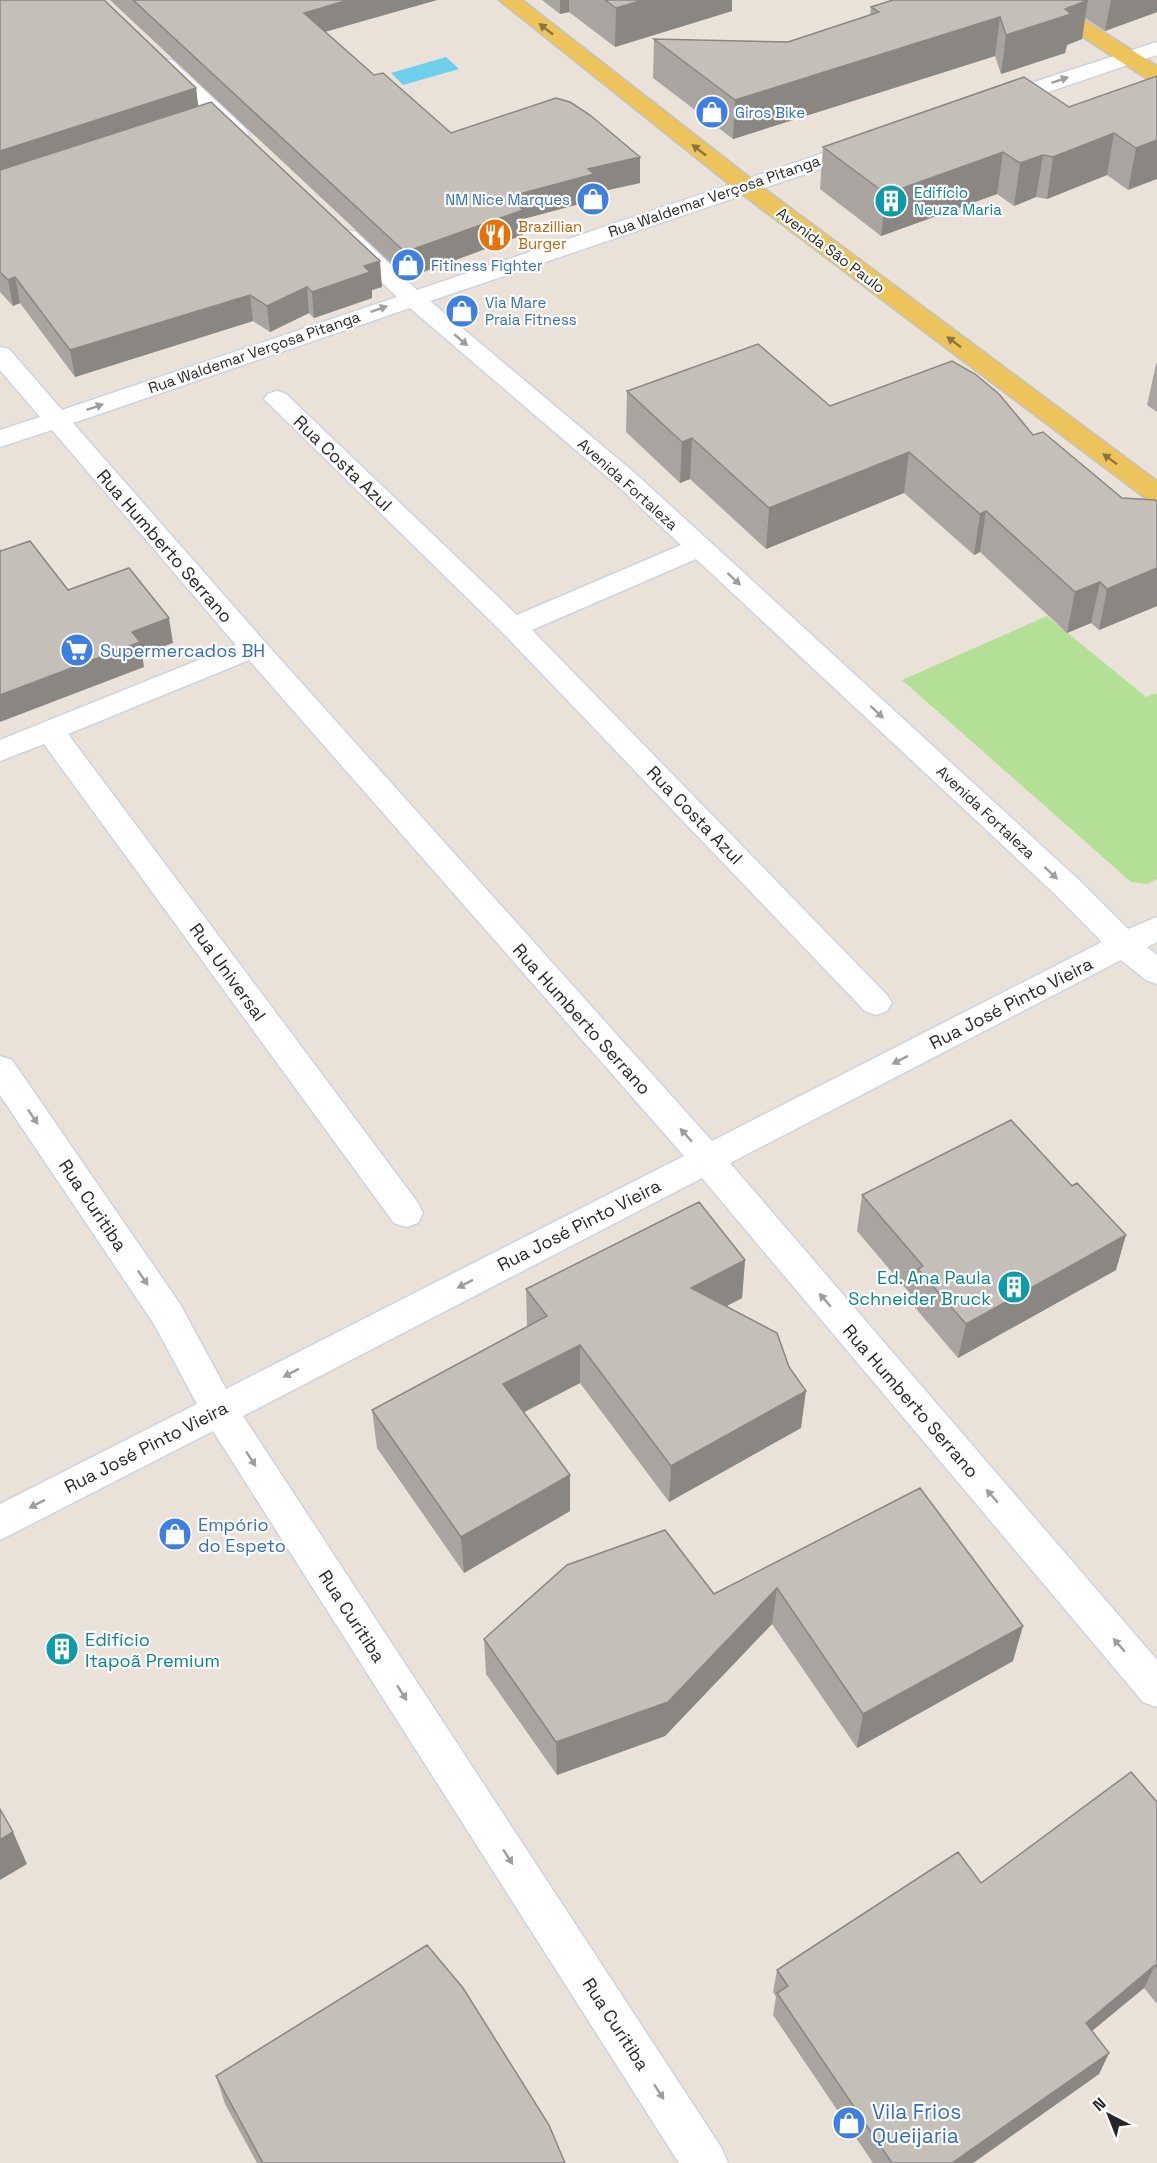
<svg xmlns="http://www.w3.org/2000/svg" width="1157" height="2163" viewBox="0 0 1157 2163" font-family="'Space Grotesk',sans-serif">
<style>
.green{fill:#b3e096}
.water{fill:#6dcfeb}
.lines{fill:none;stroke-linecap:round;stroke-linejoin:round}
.minor-casing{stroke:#ced3e0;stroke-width:3}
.major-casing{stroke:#c3c3c3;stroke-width:3}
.minor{fill:#fff;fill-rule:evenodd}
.major{fill:#ecc45b;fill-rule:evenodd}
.wall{fill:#a9a49f}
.shaded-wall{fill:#8a8682}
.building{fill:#c5bfb9;stroke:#8a8682;stroke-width:1.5}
.oneway{fill:#8a7641}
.oneway2{fill:#9e9e9e}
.labels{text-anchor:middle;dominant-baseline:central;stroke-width:4.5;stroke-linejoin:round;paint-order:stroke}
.far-shop-label{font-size:15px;fill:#366cbe;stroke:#fff;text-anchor:start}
.far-culture-label{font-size:15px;fill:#0d838f;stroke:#fff;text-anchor:start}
.far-street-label{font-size:15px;fill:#272727;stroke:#fff}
.far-food-label{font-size:15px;fill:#c56008;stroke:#fff;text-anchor:start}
.street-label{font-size:18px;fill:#272727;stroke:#fff}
.shop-label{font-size:18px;fill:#366cbe;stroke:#fff;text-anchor:start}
.culture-label{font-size:18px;fill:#0d838f;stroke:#fff;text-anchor:end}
.near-shop-label{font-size:21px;fill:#366cbe;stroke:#fff;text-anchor:start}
</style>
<rect width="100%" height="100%" fill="#eae2d9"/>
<path class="green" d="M1047,616L1146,697L1157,693V879L1147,884L1131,882L902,680Z"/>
<path class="water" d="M446,57L459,69L403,85L391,73Z"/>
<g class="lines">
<defs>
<path id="minor" d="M1157,42V55L1004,107L996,109L988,107L985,102L988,97Z
M164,59L172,60L246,129L249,134L246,139L238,141L230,139L156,70L153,65L156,60Z
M865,139L873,141L876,146L873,151L430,301L637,475L1078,879L1128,929L1157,917V942L1147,947L1157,955V984L1146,980L1121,960L730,1163L1157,1660V1707L1143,1702L702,1178L243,1416L721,2147L728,2163H679L213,1431L0,1540V1504L197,1404L154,1324L0,1095V1056L12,1060L180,1304L226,1389L684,1156L249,660L68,734L418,1203L423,1213L418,1223L406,1227L394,1223L44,744L0,761V740L236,645L52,430L0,447V430L40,417L0,370V347L9,349L62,410L397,297L340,242L336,237L340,232L348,230L356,232L417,290ZM410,308L619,487L681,545L517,615L286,394L277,391L268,394L264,399L503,633L865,1011L876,1015L887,1011L892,1003L887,995L532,630L696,559L1056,895L1102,942L712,1141L264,641L73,423Z"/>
<path id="major" d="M499,0H522L754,181L1157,481V502L1148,500L738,191Z
M1029,0H1053L1157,66V82L1149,80L1032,4Z"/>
</defs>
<use href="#minor" class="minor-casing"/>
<use href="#major" class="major-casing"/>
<use href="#minor" class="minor"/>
<use href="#major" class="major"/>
</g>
<path class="wall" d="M0,0L196,88L198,106L382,287L372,290V298L314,318L309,313L270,332L253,321L75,377L20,303L13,306L0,292Z
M110,0H437L325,32L374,75L451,133L640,157V183L594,193V200L523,219V235L407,278Z
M542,0H732V11L615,47L569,12L560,14Z
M893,0H1157V12L1105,31L1085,18L1082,39L1067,45L1065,53L1001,74L995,56L733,139L653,78L654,39L788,42L870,15L871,7Z
M1157,76L1128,190L1107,175L1047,199L1036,197L1014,206L997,194L881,236L820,189L823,147L1069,107Z
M1157,363V412L1147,405L1156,364Z
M627,391L830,406L1033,435L1122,498L1157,502V606L1099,630L1091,623L1067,633L980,552L974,555L904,493L766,549L690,479L680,483L626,432Z
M862,1195L1116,1270L958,1358L912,1304L913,1297L857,1231Z
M745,1260L742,1298L726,1306L801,1428L669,1502L580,1383L524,1412L570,1511L464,1573L377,1448L372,1410L527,1327L526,1289Z
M920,1488L1013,1661L857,1748L772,1624L665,1736L557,1775L486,1674L484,1639L714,1594Z
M1157,1802V2004L1144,1988L1092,2031L1109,2053L1099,2074L973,2163H873L773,2015L776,1997L773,1992L777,1970L981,1883Z
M216,2076L565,2163H257L225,2104Z"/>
<path class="shaded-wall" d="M348,0H437L306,37L304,13Z
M560,0H569V12L560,14Z
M643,0H732V11L615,47L616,8Z
M1088,0L1082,39L1067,45L1065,53L1001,74L1006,35L1065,9Z
M1111,0H1157V12L1105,31Z
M1000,17L995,56L733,139L735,100Z
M196,88L199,113L0,179V151Z
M1114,133L1107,175L1047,199L1053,157Z
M1157,140V179L1128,190L1136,148Z
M1003,152L997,194L881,236L886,194Z
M1043,155L1036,197L1014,206L1020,163Z
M640,157V183L594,193V200L523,219V235L407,278L405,252L508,197L588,169Z
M380,261L382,287L372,290V298L314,318L312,292L364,266Z
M15,277L20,303L13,306L8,280Z
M307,287L309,313L270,332L267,306Z
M250,295L253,321L75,377L70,350Z
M692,438L690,479L680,483L682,442Z
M909,452L904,493L766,549L769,508Z
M986,511L980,552L974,555L980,514Z
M1157,568V606L1099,630L1107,589Z
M1100,582L1091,623L1067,633L1075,592Z
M169,618L173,643L142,654L144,667L0,722V695L132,632Z
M1126,1235L1116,1270L958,1358L966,1324Z
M745,1260L742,1298L689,1326L691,1288Z
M580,1345V1383L505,1422L503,1384Z
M806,1391L801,1428L669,1502L671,1466Z
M570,1475V1511L464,1573L461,1537Z
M777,1588L772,1624L665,1736L557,1775L556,1742Z
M1023,1626L1013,1661L857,1748L863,1714Z
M13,1832L27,1864L0,1880V1840Z
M1155,1965L1144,1988L1076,2044L1086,2023Z
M1109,2053L1099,2074L973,2163H952Z"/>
<path class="building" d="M0,0H104L196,88L0,151Z
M133,0H348L304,13L374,75L383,73L451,133L556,98L570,102L590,115L640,157L588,169L594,174L508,197L523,210L405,252Z
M605,0H643L616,8Z
M893,0H1088L1065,9L1071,14L1006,35L1000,17L735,100L654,39L788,42L879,12L871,7Z
M1157,76V140L1136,148L1114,133L1053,157L1043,155L1020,163L1003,152L886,194L823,147L1024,77L1069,107Z
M211,102L380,261L364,266L370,272L312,292L307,287L267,306L250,295L70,350L15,277L8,280L0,272V170Z
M758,344L830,406L952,361L975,374L999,394L1033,435L1043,432L1122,498L1155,500L1157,502V568L1107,589L1100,582L1075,592L986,511L980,514L909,452L769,508L692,438L682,442L627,391Z
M30,541L68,590L129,568L169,618L132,632L140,642L0,695V550L1,551Z
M1011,1120L1072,1186L1077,1183L1126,1235L966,1324L918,1269L923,1266L862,1195Z
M699,1202L745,1260L691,1288L777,1333L789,1367L806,1391L671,1466L580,1345L503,1384L570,1475L461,1537L372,1410L547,1316L526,1289Z
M920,1488L1023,1626L863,1714L777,1588L668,1702L556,1742L484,1639L567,1565L665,1530L714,1594Z
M1131,1772L1157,1802V1968L1155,1965L1086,2023L1109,2053L952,2163H892L777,1993L788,1986L777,1970L958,1852L981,1883Z
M0,1809L13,1832L0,1840Z
M427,1945L463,1988L549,2125L565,2163H263L216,2076Z"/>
<defs><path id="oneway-solid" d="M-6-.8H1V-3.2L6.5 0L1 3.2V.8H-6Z" transform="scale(1.5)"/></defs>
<g class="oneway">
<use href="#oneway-solid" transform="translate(546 29) rotate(-142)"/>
<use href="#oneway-solid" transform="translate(699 150) rotate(-142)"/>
<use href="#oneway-solid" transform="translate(954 342) rotate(-143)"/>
<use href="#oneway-solid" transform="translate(1110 459) rotate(-143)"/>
</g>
<g class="oneway2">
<use href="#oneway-solid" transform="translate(1060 80) rotate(-19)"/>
<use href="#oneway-solid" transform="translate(379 309) rotate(-19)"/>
<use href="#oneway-solid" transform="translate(461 340) rotate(40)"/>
<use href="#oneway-solid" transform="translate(95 407) rotate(-19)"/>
<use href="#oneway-solid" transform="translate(734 579) rotate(43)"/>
<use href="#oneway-solid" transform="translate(877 712) rotate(43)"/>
<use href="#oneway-solid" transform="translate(1051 873) rotate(43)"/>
<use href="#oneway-solid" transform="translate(900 1060) rotate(153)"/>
<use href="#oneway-solid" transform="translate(33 1117) rotate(56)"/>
<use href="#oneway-solid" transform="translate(686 1135) rotate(-132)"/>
<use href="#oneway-solid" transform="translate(143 1278) rotate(56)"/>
<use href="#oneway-solid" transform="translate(465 1284) rotate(153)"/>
<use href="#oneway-solid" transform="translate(825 1300) rotate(-131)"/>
<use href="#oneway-solid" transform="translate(291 1373) rotate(153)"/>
<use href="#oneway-solid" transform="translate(251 1459) rotate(57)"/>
<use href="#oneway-solid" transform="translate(992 1496) rotate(-131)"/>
<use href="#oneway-solid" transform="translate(37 1504) rotate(153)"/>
<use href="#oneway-solid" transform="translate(1119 1645) rotate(-131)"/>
<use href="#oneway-solid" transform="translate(402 1693) rotate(57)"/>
<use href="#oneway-solid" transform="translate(508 1857) rotate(57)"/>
<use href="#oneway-solid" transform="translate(659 2092) rotate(57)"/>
</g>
<defs>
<symbol id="shop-disc" viewBox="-11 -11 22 22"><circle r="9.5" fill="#3f7fe0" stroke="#fff"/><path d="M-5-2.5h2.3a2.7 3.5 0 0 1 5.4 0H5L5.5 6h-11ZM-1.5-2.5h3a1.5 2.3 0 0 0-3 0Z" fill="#fff"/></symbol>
<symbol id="building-disc" viewBox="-11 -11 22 22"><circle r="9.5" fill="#0f9aa8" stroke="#fff"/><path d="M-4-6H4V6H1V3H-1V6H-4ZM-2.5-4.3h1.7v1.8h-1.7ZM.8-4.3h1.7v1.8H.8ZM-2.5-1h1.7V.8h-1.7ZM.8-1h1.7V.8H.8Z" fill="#fff"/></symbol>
<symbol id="restaurant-disc" viewBox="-11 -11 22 22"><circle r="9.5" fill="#e8710a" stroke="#fff"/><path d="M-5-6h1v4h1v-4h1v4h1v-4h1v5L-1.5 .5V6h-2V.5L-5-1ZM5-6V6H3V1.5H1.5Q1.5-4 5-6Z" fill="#fff"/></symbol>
<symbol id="supermarket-disc" viewBox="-11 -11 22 22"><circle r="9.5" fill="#3f7fe0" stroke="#fff"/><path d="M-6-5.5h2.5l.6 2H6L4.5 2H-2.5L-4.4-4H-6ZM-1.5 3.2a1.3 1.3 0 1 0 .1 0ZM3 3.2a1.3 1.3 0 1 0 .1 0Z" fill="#fff"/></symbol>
</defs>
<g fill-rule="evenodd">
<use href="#shop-disc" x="693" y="93" width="38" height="38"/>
<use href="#shop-disc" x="574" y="180" width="38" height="38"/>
<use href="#building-disc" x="872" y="182" width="38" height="38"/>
<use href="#restaurant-disc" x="476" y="216" width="38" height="38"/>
<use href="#shop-disc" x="389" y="246" width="38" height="38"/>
<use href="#shop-disc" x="443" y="292" width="38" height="38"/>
<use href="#supermarket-disc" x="58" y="631" width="38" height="38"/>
<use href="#building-disc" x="995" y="1268" width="38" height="38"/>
<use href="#shop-disc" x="156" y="1515" width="38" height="38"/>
<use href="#building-disc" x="43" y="1630" width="38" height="38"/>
<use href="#shop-disc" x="830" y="2104" width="38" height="38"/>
</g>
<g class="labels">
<g class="far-shop-label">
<text x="735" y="112">Giros Bike</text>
<text x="570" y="199" text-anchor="end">NM Nice Marques</text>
<text x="431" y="265">Fitiness Fighter</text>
<text x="485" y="302">Via Mare<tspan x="485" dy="17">Praia Fitness</tspan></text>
</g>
<g class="far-culture-label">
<text x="914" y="192">Edifício<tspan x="914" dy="17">Neuza Maria</tspan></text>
</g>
<g class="far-street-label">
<text transform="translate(714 196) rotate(-19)">Rua Waldemar Verçosa Pitanga</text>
<text transform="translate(831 250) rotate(37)">Avenida São Paulo</text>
<text transform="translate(254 352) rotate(-19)">Rua Waldemar Verçosa Pitanga</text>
<text transform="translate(628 484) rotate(42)">Avenida Fortaleza</text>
<text transform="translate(986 812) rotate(43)">Avenida Fortaleza</text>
</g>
<g class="far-food-label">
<text x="518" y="226">Brazillian<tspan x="518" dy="17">Burger</tspan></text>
</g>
<g class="street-label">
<text transform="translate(343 463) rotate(44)">Rua Costa Azul</text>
<text transform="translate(165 546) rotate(49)">Rua Humberto Serrano</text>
<text transform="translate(695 815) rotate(46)">Rua Costa Azul</text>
<text transform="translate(228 972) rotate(54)">Rua Universal</text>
<text transform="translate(1011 1003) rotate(-27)">Rua José Pinto Vieira</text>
<text transform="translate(582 1019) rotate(48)">Rua Humberto Serrano</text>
<text transform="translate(93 1205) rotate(56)">Rua Curitiba</text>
<text transform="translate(579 1225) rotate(-27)">Rua José Pinto Vieira</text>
<text transform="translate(911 1401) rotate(49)">Rua Humberto Serrano</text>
<text transform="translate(146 1447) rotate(-27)">Rua José Pinto Vieira</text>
<text transform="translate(352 1616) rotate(57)">Rua Curitiba</text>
<text transform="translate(616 2024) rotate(57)">Rua Curitiba</text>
</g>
<g class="shop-label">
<text x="100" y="650">Supermercados BH</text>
<text x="198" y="1524">Empório<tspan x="198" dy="21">do Espeto</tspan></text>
</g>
<g class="culture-label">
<text x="991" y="1277">Ed. Ana Paula<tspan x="991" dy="21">Schneider Bruck</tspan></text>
<text x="85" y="1639" text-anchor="start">Edifício<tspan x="85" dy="21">Itapoã Premium</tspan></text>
</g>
<g class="near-shop-label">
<text x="872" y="2111">Vila Frios<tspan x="872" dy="24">Queijaria</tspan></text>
</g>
</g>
<g transform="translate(1109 2115) rotate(318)" stroke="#ffffff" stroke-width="4.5" paint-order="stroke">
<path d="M0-4.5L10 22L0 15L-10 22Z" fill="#272727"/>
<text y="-9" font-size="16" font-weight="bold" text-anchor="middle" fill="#272727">N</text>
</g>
</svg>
